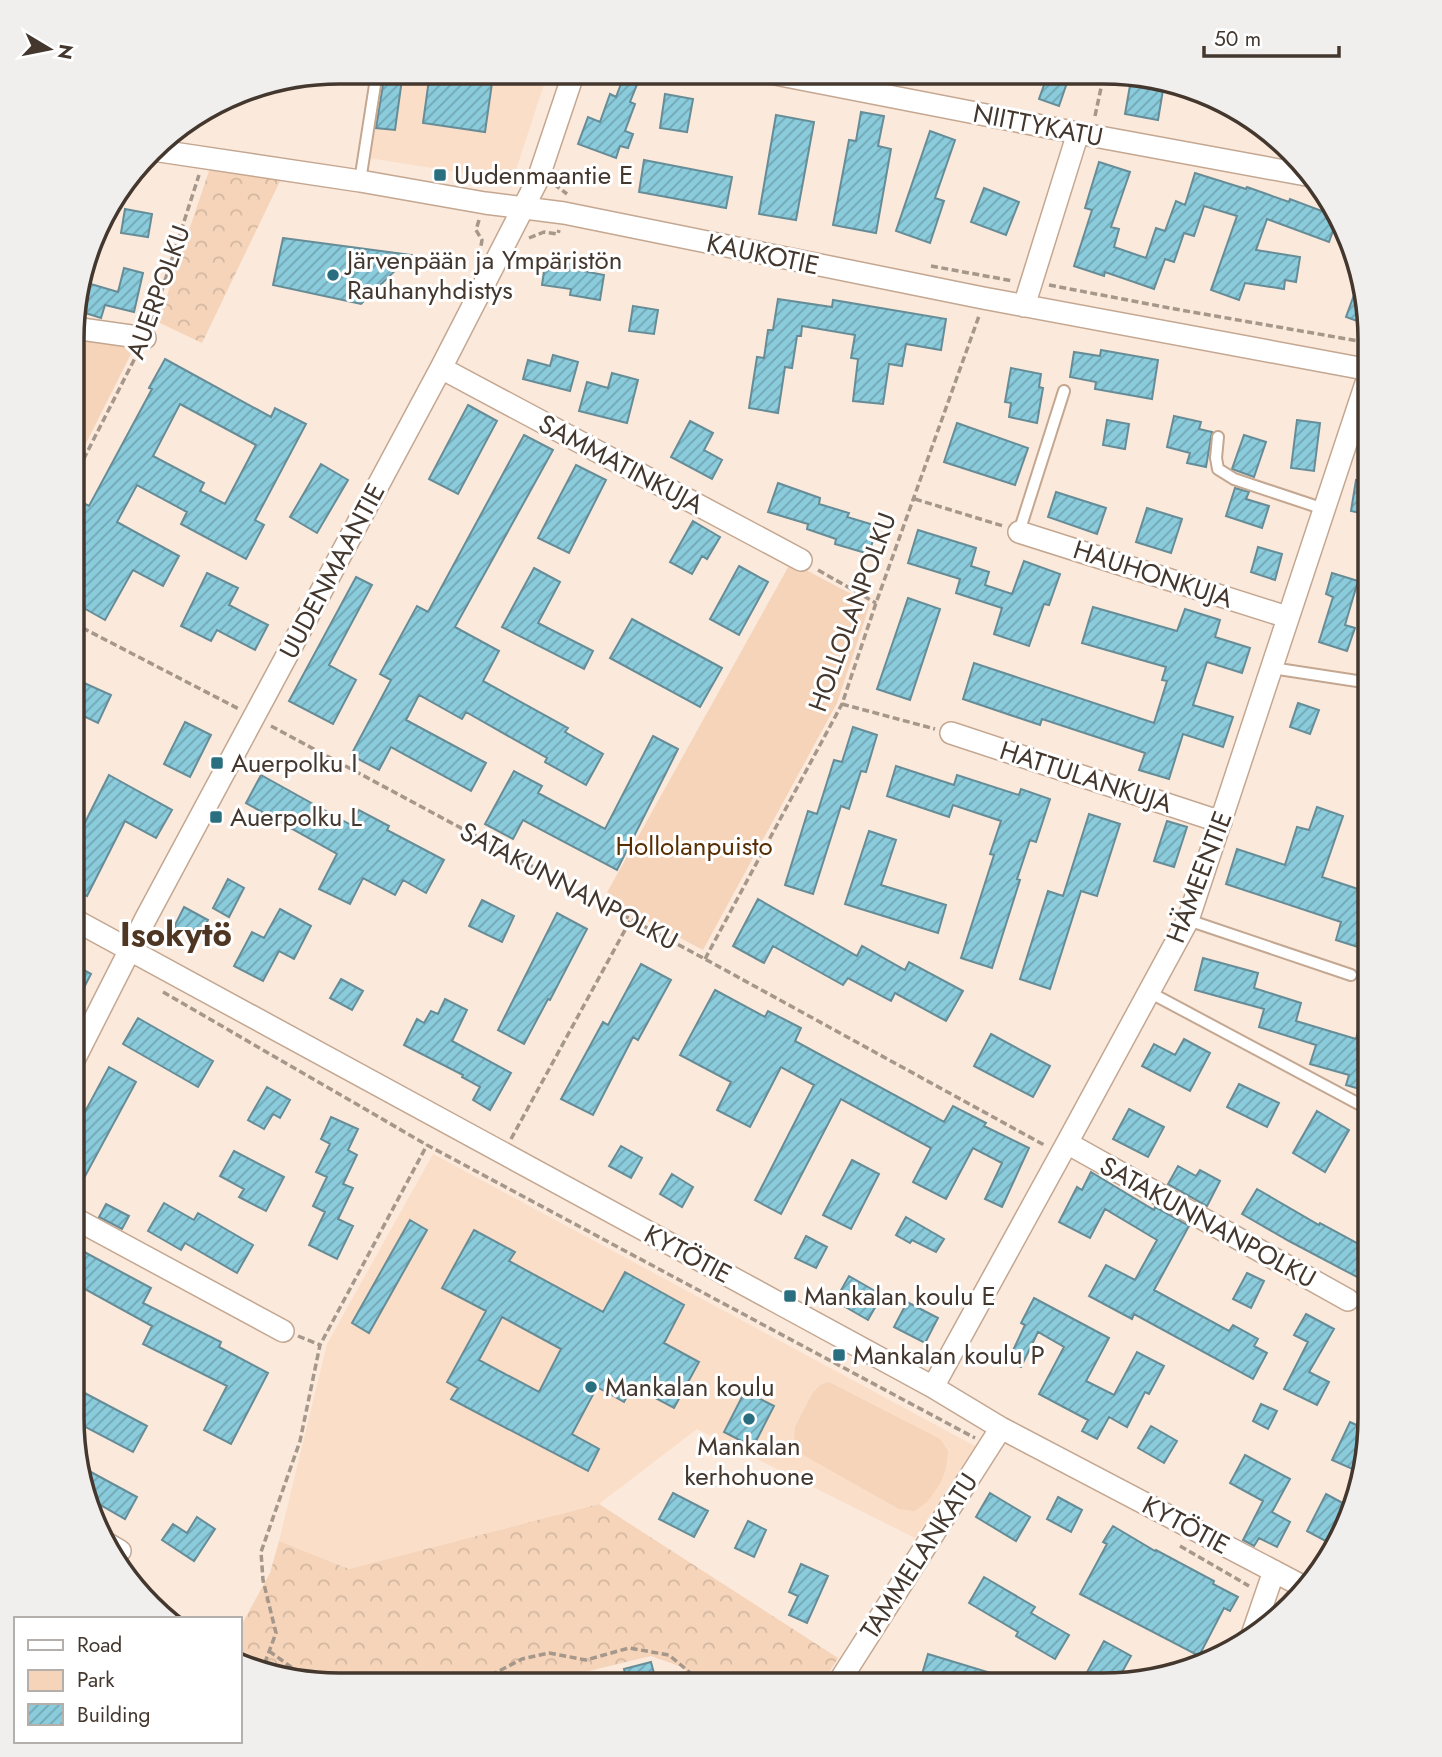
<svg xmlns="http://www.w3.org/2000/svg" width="1442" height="1757" viewBox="0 0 1442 1757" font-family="Jost,sans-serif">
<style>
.built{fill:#fbdec7}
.green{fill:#f5d4ba}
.forest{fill:url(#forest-crowns)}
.building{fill:url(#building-hatch);stroke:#668d97;stroke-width:2;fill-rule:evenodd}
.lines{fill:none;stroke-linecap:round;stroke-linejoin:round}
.lane-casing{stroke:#c4a791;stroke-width:14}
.street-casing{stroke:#c4a791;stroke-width:24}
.path{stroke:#a6978b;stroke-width:3.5;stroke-dasharray:7 3.5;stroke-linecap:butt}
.lane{stroke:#fff;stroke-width:10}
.street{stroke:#fff;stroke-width:21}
.poi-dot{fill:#2a6f7f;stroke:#fff;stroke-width:2.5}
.labels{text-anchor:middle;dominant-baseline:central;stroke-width:6;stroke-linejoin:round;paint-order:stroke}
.street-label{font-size:26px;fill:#43372e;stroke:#fff}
.poi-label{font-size:26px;fill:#43372e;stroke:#fff;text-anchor:start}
.park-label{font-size:26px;fill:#572d02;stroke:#fff}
.district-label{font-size:33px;font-weight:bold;fill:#4e3623;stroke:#fff}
.rim{fill:none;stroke:#43372e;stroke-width:3.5}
</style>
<defs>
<pattern id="forest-crowns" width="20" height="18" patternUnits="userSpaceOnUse" patternTransform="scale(1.75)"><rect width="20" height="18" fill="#f5d4ba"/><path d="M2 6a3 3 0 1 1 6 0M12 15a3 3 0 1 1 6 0" fill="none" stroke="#d3b7a0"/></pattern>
<pattern id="building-hatch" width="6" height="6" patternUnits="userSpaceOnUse" patternTransform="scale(1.75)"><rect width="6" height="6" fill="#8acbdc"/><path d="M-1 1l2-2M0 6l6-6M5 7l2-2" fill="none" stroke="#72a6b3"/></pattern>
</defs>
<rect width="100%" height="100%" fill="#fbe9db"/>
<path class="built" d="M381,72H548L515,173L502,179L368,158Z
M433,1154L975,1446L915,1538L697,1429L599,1504L349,1569L279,1541L327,1344Z"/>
<path class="green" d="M74,333L137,342L74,467Z
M791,562L870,604L837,703L703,950L604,898Z
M829,1382L940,1439L948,1451L946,1468L941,1482L928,1501L915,1511L899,1509L796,1451L794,1443L795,1427L812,1394L820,1385Z"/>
<path class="forest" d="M211,165L282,177L202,343L158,322Z
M599,1504L838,1658L821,1685H688L685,1668L651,1656L531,1685H321L253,1671L240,1665V1631L243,1622L270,1573L279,1541L349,1569Z"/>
<path class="building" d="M385,72H403L395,130L376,128Z
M430,72H466L493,76L485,132L423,123Z
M1048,74H1070L1059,106L1039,99Z
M1132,74H1138L1164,84L1158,120L1125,114Z
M624,76L638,82L630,102L635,104L625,131L633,134L628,148L620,146L616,158L578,144L588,117L600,122L610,94L616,97Z
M665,94L693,99L687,132L660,128Z
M861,112L884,116L878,146L891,149L876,233L833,225L849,140L856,141Z
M776,115L814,122L796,220L759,214Z
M930,131L955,140L935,198L944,201L930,243L896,231Z
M644,160L732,177L726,208L639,192Z
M1099,162L1130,172L1111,227L1119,229L1114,247L1146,258L1156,228L1165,231L1176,201L1185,205L1195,173L1246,189L1247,187L1289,202L1290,199L1338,217L1329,242L1267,219L1256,250L1300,257L1296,282L1285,280L1284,289L1245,283L1239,300L1211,290L1237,216L1204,206L1194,236L1184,233L1174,262L1165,259L1154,289L1105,272L1104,276L1074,266L1092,210L1085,208Z
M984,188L1019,202L1006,235L971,222Z
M125,209L152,214L148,237L121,233Z
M283,238L411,255L361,304L273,285Z
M546,258L579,263L578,270L604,275L600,300L570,295L571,289L542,285Z
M124,268L143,273L134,312L105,305L101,318L76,310L84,282L118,292Z
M1362,273L1367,312L1368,325L1346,317Z
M778,299L832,307L833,300L946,319L941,350L906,344L902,366L889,364L883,404L853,401L858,359L851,358L855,335L802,326L801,336H797L792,368L785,367L778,413L749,408L757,357L764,358L768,330H773Z
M633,306L658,310L654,334L629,331Z
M1101,350L1158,360L1152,399L1095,389L1096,382L1070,377L1074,352L1100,356Z
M553,355L578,362L570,391L523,379L528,360L550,366Z
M165,359L271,417L275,408L306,424L255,520L264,525L246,559L181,524L187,512L137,485L117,522L179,556L163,586L133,570L105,620L73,602L74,508L78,500L89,506L152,389L149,388ZM180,404L256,445L225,504L200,491L204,483L153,456Z
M1011,368L1041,374L1039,387L1043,388L1037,423L1009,417L1011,403L1005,402Z
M612,373L638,380L627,423L579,411L587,382L608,388Z
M468,405L497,421L458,494L429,479Z
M1174,416L1201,422L1199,429L1212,432L1206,467L1187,463L1190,453L1167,447Z
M1107,420L1129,424L1125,449L1103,445Z
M1297,420L1320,423L1314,471L1291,468Z
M690,421L713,433L704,450L722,460L712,479L671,457Z
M957,423L1028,448L1015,485L944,462Z
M524,435L553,450L455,627L499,651L483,681L568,728L565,732L603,754L586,785L545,762L547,758L466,712L462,719L419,695L406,720L486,763L471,791L391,747L379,770L351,755L391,680L380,674L417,606L428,612Z
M1244,435L1266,442L1254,477L1232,469Z
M321,464L348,480L317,533L290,517Z
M576,465L606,480L569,553L538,538Z
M1356,480L1370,483V515L1351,511Z
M778,483L820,498L819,504L849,513L847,517L877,526L869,554L835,544L836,539L807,529L808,524L768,512Z
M1235,488L1249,492L1246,499L1269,506L1262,528L1226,516Z
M1056,492L1106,508L1097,534L1048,517Z
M1147,508L1182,519L1171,553L1136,542Z
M693,521L720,537L707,559L702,556L692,574L670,562Z
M918,530L976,548L971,566L989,572L985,585L1012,594L1024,561L1060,574L1049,605L1044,604L1029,646L994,634L1002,608L956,593L960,579L908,563Z
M1258,547L1282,554L1275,580L1251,572Z
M739,566L768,582L739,635L710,619Z
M534,568L560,582L538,623L593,651L584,669L502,627Z
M207,573L238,588L229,605L268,625L255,650L217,630L211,641L181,626Z
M1332,573L1358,581L1345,625L1355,628L1347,651L1319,642L1333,597L1326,594Z
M356,577L372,585L329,665L356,680L333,724L289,701Z
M908,598L940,609L910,700L877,689Z
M1093,607L1177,631L1185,609L1220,620L1215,637L1250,648L1242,673L1207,662L1193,705L1233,717L1223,747L1183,734L1169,779L1139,770L1145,753L1042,719L1040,725L963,699L974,663L1154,723L1167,681L1162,680L1166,667L1082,643Z
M632,619L722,668L700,707L610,658Z
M73,678L111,695L98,723L73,711Z
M1298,703L1319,710L1310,734L1290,727Z
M185,722L211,735L190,777L164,764Z
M853,727L877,735L866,772L861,771L849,809L841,806L813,894L785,885L808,811L817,814L834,760L842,762Z
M653,736L678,749L617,870L523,820L513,839L485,824L514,771L542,786L538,793L605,829Z
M896,766L954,785L957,775L1019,795L1021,789L1050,799L1036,842L1030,840L1017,879L1020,880L992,968L961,958L994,855L990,854L1001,821L953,805L949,817L887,796Z
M109,775L172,810L156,838L125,821L87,896L73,888V846Z
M261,775L351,825L359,810L389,826L387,830L444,860L426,893L403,880L395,895L363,878L350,904L319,889L337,854L246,803Z
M1317,807L1343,816L1322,877L1358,889L1367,862L1370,863V919L1361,948L1336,940L1341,922L1226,884L1237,849L1285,865L1297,827L1309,830Z
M1089,814L1120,824L1097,896L1081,891L1050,989L1020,979L1048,891L1063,896Z
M1167,821L1187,827L1174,867L1154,861Z
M869,831L896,840L881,885L946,905L938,933L845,904Z
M228,879L244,888L229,917L213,908Z
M758,899L857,956L862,946L905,970L909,962L963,991L946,1021L895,993L891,1001L848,978L843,985L773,946L764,963L733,946Z
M482,900L514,916L502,942L469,926Z
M184,907L208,920L198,940L174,927Z
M280,909L311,926L294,959L279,951L263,981L234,966L252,932L264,938Z
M557,913L587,929L550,1000L548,999L524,1044L498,1030Z
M1203,958L1258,973L1254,988L1301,1003L1296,1021L1356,1039L1366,1004H1370V1092L1346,1085L1349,1075L1310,1064L1316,1045L1259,1027L1264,1009L1195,990Z
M73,964L91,974L73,1009Z
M641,964L671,980L638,1040L633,1037L593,1115L561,1099L603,1022L608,1025Z
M341,979L363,991L352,1010L330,998Z
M715,990L765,1017L768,1011L801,1028L795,1041L944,1122L953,1106L986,1123L984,1126L1029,1148L1002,1207L985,1199L1002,1163L973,1148L946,1199L913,1182L931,1148L841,1099L781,1214L755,1200L814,1085L781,1067L750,1127L717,1110L731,1082L680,1055Z
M445,999L467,1010L452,1041L511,1073L490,1110L473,1100L480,1087L462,1077L463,1075L404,1045L417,1019L424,1023L431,1011L438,1014Z
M138,1018L213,1061L198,1087L123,1044Z
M991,1034L1050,1066L1033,1097L974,1066Z
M1184,1039L1210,1053L1190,1091L1142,1066L1154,1044L1175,1055Z
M109,1067L136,1082L83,1180L72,1174V1136Z
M1239,1084L1279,1103L1267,1127L1227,1107Z
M267,1087L290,1100L280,1118L273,1114L264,1129L248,1120Z
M1129,1109L1164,1127L1148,1157L1113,1139Z
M1317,1111L1349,1130L1325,1172L1293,1153Z
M331,1117L358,1129L348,1150L357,1155L343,1184L353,1188L338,1219L353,1226L337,1259L309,1245L325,1212L313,1206L327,1177L316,1172L330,1144L321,1139Z
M621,1146L642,1158L631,1178L609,1166Z
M234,1151L284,1177L266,1211L239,1197L244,1189L220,1176Z
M852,1160L879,1174L851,1229L823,1215Z
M1178,1166L1196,1176L1200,1170L1220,1181L1207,1206L1168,1184Z
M1091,1172L1154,1210L1155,1207L1189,1226L1154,1290L1229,1331L1233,1325L1258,1339L1254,1346L1267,1353L1253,1379L1134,1314L1132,1319L1089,1296L1106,1265L1135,1280L1157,1240L1105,1209L1090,1238L1059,1222L1077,1187L1082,1190Z
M672,1174L693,1187L682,1207L660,1194Z
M1257,1189L1319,1225L1320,1223L1370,1250V1254L1357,1277L1289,1241L1242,1214Z
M164,1203L194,1220L198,1213L253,1245L237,1273L185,1243L181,1250L148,1231Z
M106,1204L129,1216L122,1229L99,1217Z
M906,1217L944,1239L936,1252L912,1240L910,1243L896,1235Z
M410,1220L427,1230L369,1333L352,1323Z
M474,1230L515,1252L509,1261L603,1312L625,1272L684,1305L664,1343L699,1362L674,1408L633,1386L624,1402L597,1387L572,1434L599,1449L588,1471L451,1399L458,1388L447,1382L486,1311L442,1288ZM502,1317L561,1349L539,1392L479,1360Z
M806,1236L827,1247L816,1268L795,1258Z
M77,1248L151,1288L143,1303L221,1342L219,1347L268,1373L231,1444L204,1430L227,1386L143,1344L152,1326L72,1282V1257Z
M1247,1273L1264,1281L1251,1308L1233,1299Z
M849,1276L882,1295L868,1320L835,1301Z
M1034,1298L1109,1338L1086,1381L1114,1395L1137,1352L1164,1366L1149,1394L1145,1392L1127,1427L1109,1417L1097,1439L1082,1431L1088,1420L1039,1394L1064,1347L1038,1332L1021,1367L1008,1361L1025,1325L1021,1323Z
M907,1302L938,1318L925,1343L894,1327Z
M1306,1314L1334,1329L1309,1372L1329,1382L1317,1405L1284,1389L1308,1342L1294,1335Z
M79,1390L147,1426L133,1452L72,1420V1404Z
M745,1391L774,1406L753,1447L724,1432Z
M1261,1404L1277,1411L1268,1429L1253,1421Z
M1350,1422L1370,1431L1367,1450L1357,1471L1332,1460Z
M1151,1426L1177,1441L1164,1463L1138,1448Z
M1245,1455L1290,1479L1272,1512L1290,1522L1277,1547L1259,1538L1254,1546L1243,1540L1263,1501L1230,1483Z
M78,1465L137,1497L125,1519L85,1496L81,1487Z
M673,1493L708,1511L694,1537L659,1519Z
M990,1493L1030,1517L1016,1541L976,1517Z
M1326,1494L1350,1507L1331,1544L1307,1531Z
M1058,1497L1082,1510L1071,1532L1047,1519Z
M197,1517L215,1529L194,1561L162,1540L173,1524L187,1533Z
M748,1521L766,1530L754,1557L735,1548Z
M1113,1526L1155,1551L1156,1550L1214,1581L1213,1584L1238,1597L1230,1611L1224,1608L1199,1656L1080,1594L1107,1544L1103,1542Z
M801,1564L828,1576L807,1623L789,1615L798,1596L789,1592Z
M984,1577L1035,1607L1031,1613L1069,1635L1055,1659L1016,1636L1018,1632L969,1603Z
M1104,1641L1131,1656L1115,1685H1080Z
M928,1654L1017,1681L1016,1685H931L920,1681Z
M651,1662L657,1685H628L624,1669Z"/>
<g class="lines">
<defs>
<path id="lane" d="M360,181L377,72
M1218,437L1216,458L1218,469L1234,479L1324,509
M1019,532L1064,391
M1272,668L1370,683
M1188,920L1351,975
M1149,992L1359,1104"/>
<path id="street" d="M770,73L1078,133L1306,175
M153,150L360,181L485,203L564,213L983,298L1370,370
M1024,306L1078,133
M74,328L145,338
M441,368L801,560
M1019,532L1287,617
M951,733L1221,822
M73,919L933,1387L1001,1428L1304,1587
M73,1062L146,918L441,368L538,179L574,72
M1067,1143L1348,1300
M72,1217L283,1331
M933,1387L1067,1143L1188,920L1370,371
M103,1541L120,1551
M1252,1635L1274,1571
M837,1685L1001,1428"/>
</defs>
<use href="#lane" class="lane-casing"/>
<use href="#street" class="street-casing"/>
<path class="path" d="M1095,116L1104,74
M554,184L567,194
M479,220L476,230L482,240L481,246
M529,238L544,232L558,234L559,230
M931,266L1013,281
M1049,285L1175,309L1370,343
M152,321L199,175
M74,478L136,356
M915,499L1003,526
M818,570L876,603
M73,623L239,709
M842,704L935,729
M271,726L705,959L1046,1146
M705,959L842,704L876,603L979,316
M163,992L427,1145L975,1438
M511,1139L631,919
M298,1336L320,1345
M1180,1546L1249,1586
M269,1651L309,1680L326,1685
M261,1673L276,1633L263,1580L261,1552L300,1441L320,1345L427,1145
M472,1685L522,1659L549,1653L586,1660L629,1648L669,1655L694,1676L696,1685"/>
<use href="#lane" class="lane"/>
<use href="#street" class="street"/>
</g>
<g class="poi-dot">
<rect x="433" y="168" width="14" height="14" rx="3.5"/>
<circle cx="333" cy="275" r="7"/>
<rect x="210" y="756" width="14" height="14" rx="3.5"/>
<rect x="209" y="810" width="14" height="14" rx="3.5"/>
<rect x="783" y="1289" width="14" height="14" rx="3.5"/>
<rect x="832" y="1348" width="14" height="14" rx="3.5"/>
<circle cx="591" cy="1387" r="7"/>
<circle cx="749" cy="1419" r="7"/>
</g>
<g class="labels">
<g class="street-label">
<text transform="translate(1038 125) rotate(11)">NIITTYKATU</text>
<text transform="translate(763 254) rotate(12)">KAUKOTIE</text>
<text transform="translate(158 292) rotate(-70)">AUERPOLKU</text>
<text transform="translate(621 464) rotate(28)">SAMMATINKUJA</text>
<text transform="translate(332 571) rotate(-62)">UUDENMAANTIE</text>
<text transform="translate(1153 574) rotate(18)">HAUHONKUJA</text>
<text transform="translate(852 612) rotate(-70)">HOLLOLANPOLKU</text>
<text transform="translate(1086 777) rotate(18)">HATTULANKUJA</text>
<text transform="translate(1199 877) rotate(-69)">HÄMEENTIE</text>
<text transform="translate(569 886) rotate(28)">SATAKUNNANPOLKU</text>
<text transform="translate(1208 1222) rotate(29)">SATAKUNNANPOLKU</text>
<text transform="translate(688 1254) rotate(28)">KYTÖTIE</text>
<text transform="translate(1186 1525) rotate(28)">KYTÖTIE</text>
<text transform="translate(919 1556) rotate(-57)">TAMMELANKATU</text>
</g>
<g class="poi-label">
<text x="454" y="175">Uudenmaantie E</text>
<text x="347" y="260">Järvenpään ja Ympäristön<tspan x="347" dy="30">Rauhanyhdistys</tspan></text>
<text x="231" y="763">Auerpolku I</text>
<text x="230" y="817">Auerpolku L</text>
<text x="804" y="1296">Mankalan koulu E</text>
<text x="853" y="1355">Mankalan koulu P</text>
<text x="605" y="1387">Mankalan koulu</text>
<text x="749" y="1446" text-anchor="middle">Mankalan<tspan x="749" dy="30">kerhohuone</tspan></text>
</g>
<g class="park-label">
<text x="694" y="846">Hollolanpuisto</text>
</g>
<g class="district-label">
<text x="176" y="934">Isokytö</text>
</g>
</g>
<path d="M0 0H1442V1757H0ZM339 84H1103A255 255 0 0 1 1358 339V1418A255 255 0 0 1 1103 1673H339A255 255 0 0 1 84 1418V339A255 255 0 0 1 339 84Z" fill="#f0efee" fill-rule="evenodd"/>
<path class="rim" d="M339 84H1103A255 255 0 0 1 1358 339V1418A255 255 0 0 1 1103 1673H339A255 255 0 0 1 84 1418V339A255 255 0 0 1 339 84Z"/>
<rect x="14" y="1617" width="228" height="126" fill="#ffffff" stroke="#b4afab" stroke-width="2"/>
<rect x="28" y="1640" width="35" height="10" fill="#ffffff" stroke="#b4afab" stroke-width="2"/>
<text x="77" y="1652" font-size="21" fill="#43372e">Road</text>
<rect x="28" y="1670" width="35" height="21" fill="#f5d4ba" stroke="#b4afab" stroke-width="2"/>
<text x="77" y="1687" font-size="21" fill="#43372e">Park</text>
<rect x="28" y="1704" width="35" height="21" fill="url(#building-hatch)" stroke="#b4afab" stroke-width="2"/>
<text x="77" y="1722" font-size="21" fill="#43372e">Building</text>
<g transform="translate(49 49) rotate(100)" stroke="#ffffff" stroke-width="5" paint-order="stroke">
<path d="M0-5L12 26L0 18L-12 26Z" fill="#43372e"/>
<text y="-10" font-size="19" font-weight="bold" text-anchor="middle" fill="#43372e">N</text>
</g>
<path d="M1204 46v10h135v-10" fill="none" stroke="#43372e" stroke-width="3.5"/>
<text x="1214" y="46" font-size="21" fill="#43372e" stroke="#ffffff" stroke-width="5" paint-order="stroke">50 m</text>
</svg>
